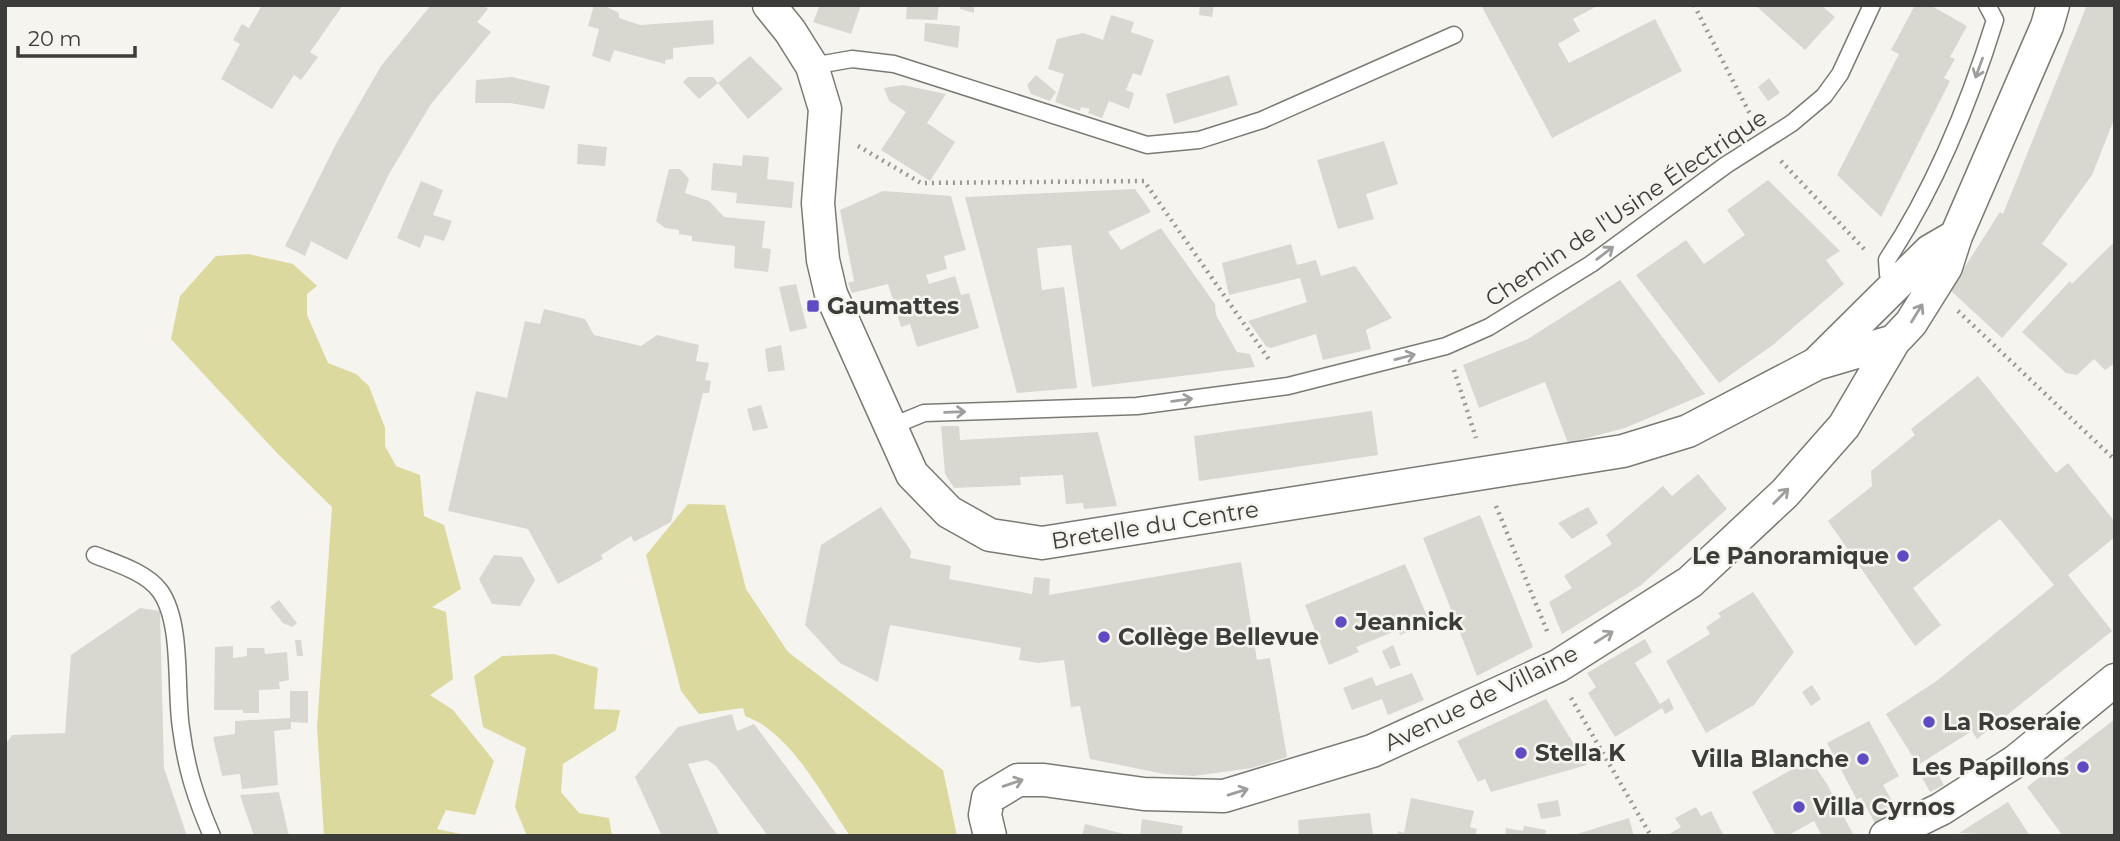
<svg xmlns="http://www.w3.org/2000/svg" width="2120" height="841" viewBox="0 0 2120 841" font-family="Montserrat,sans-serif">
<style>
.green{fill:#dcd99f}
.building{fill:#d8d8d1}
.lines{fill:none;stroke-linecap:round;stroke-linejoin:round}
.service-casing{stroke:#7a7a74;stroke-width:19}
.minor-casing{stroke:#7a7a74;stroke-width:35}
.path{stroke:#989894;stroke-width:4.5;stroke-dasharray:2 5;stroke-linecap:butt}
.service{stroke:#fff;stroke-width:16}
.minor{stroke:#fff;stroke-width:32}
.oneway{stroke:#9e9e9c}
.poi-dot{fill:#5f4cc5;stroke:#f5f4ee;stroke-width:2.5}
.labels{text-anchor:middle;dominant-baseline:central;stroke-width:5;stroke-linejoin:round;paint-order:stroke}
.street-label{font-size:23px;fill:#3c3c3a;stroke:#f5f4ee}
.poi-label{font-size:23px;font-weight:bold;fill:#3c3c3a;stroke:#f5f4ee;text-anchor:start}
</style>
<rect width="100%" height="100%" fill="#f5f4ee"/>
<path class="green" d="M248,254L293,264L317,286L307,294V315L328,363L356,374L369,386L385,428V446L396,466L420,475L424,516L444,525L461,589L432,607L446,612L453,679L430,695L453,710L494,761L475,815L446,810L437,829L471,836H324L317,727L332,507L276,452L171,339L180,296L216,256Z
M688,504L725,505L746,589L788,652L943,770L957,836H850C823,797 791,732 745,716L743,708L699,714L681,691L646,555Z
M554,654L598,668L594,709L620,710L616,730L563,764L561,792L579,813L609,818L612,836H527L515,807L526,748L483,727L474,676L502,656Z"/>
<path class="building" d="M262,5H343L310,52L318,57L301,80L294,75L272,109L221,79L240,44L233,40L242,24L249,28Z
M431,5H483L488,9L477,22L491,32L431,104L389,174L347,260L311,241L305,256L285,246L336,144L381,66Z
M594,5H603L619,13V18L640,25L713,20L714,44L673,48V59L665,60V64L614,50L610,62L592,56L599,29L588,26Z
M820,5H861L851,34L813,22Z
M907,5H939L937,20L906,19Z
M960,5H974V13L960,9Z
M1200,5H1214L1212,17L1199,15Z
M1481,5H1599L1573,19L1580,31L1558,44L1569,63L1655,19L1682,71L1552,138Z
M1755,5H1821L1835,17L1805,50Z
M1915,5H1930L1967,26L1950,57L1955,59L1944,78L1950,81L1881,217L1837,175L1899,54L1891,50Z
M2087,5H2115V117L2092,175L2042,244L2068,264L2002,338L1950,290L2000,212L2003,214Z
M1111,15L1134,22L1131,32L1154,40L1141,76L1133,73L1126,90L1134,93L1129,109L1109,101L1102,118L1088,113L1090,109L1081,107L1080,111L1055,102L1064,74L1048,69L1057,39L1083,33L1103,40Z
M925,23L960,26L958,48L924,41Z
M750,56L783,89L748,119L718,83Z
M1036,75L1056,92L1050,101L1031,94L1027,85Z
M1229,75L1238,105L1174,124L1166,94Z
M512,77L550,86L544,109L510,103H475L476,80Z
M688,77H713L718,83L699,99L683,82Z
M1769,78L1780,93L1768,101L1758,87Z
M903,85L946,94L927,123L955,142L930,181L881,150L906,112L889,101L884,88Z
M1384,141L1398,184L1366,194L1374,219L1338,229L1317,160Z
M578,144L607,147L605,166L577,164Z
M743,155L769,157L767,179L794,182L792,208L736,203L737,193L711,190L713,163L742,166Z
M669,169H680L689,179L685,193L709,201L724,217L765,221L762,248L771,249L768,272L734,268L735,246L692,241V236L679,234V230L665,228L656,221Z
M1768,180L1840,251L1826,260L1844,284L1774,344L1719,383L1636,275L1686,240L1704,264L1732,244L1745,235L1727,210Z
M421,181L443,190L433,215L452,221L444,241L425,235L420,248L397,238Z
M1135,189L1151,212L1108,232L1121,250L1161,228L1215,304L1216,315L1237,352L1250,354L1255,367L1092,387L1071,245L1037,248L1042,290L1064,287L1077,388L1017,393L965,197Z
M883,191L951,196L966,250L944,256L947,269L926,275L929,284L955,276L961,295L969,293L979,328L917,347L910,324L901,327L888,284L852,293L848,283L854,281L840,210Z
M2115,241V363L2105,370L2094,359L2077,375L2066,373L2022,332L2070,281L2072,284Z
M1291,244L1297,265L1316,260L1321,276L1355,266L1392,318L1366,330L1371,349L1323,360L1316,334L1271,348L1266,346L1248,321L1307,302L1300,278L1229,295L1222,263Z
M1620,280L1705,394L1625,428L1568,443L1545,382L1479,408L1463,365L1528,339Z
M796,284L807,328L790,332L779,287Z
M544,309L585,319L594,335L641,346L657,335L699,345L696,361L709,363L705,380L711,381L709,393H703L671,522L634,542L631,536L601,555L603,559L558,584L528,529L448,511L476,391L507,398L525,321L540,324Z
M781,345L785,370L768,372L765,349Z
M1978,376L2056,473L2068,463L2115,522V537L2068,575L2112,631L1977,739L1972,731L1918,765L1886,714L1938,680L2054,585L2000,519L1913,588L1941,625L1915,646L1828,521L1872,486L1871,471L1915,435L1911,429Z
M761,405L768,428L753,431L747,409Z
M1372,411L1378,455L1199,481L1194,436Z
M941,426H959L960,440L1098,432L1117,506L1084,509L1083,503L1066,504L1063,475L1020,477L1021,485L954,488L945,474Z
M1698,474L1727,509L1640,586L1562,634L1549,602L1572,588L1564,576L1612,544L1606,535L1663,486L1672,496Z
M881,507L911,551L910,558L951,566L949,579L1032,594L1034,577L1050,579L1049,595L1241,562L1257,660L1270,658L1287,757L1252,768L1194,776L1164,774L1090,759L1080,706L1071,707L1064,660L1038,663L1019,660L1021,648L890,625L878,682L840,663L805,625L821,545Z
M1588,507L1598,523L1572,539L1558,523Z
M1480,515L1533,647L1477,676L1423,538Z
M494,555L522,557L535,580L520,606L492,604L479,579Z
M1405,564L1430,623L1400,635L1398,630L1356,647L1359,652L1329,665L1305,605Z
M1753,592L1794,652L1754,705L1706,733L1666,661L1710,634L1706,627L1721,617L1718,613Z
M279,600L297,623L292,627L283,623L270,607Z
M140,608L160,611L164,768L187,836H5V745L12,735L65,733L71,655Z
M1645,639L1652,652L1635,663L1660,704L1669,698L1674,709L1665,714L1662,708L1615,737L1588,693L1596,687L1587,673Z
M295,640H301L303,656H297Z
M1393,645L1401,665L1390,669L1382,651Z
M233,646V658L247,656V648H264L265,654L287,652L289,680L279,682L280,689L259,690V713H243V710H214L215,647Z
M1412,673L1424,700L1388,715L1382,699L1352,710L1343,688L1372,677L1376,686Z
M1812,685L1821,699L1811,706L1802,692Z
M290,691H308V723L291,722V729L274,731L278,785L242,789L240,774L222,776L213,737L235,734V721L290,718Z
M1546,699L1587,765L1491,792L1485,779L1478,782L1457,741Z
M732,714L737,731L754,724L838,836H768L716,766L707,760L688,764L720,836H662L635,777L678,727Z
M2115,719V836H2063L2027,787Z
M1869,721L1899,776L1883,785L1899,813L1876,825L1861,797L1857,800L1827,743Z
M1810,759L1827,784L1854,836H1822L1814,821L1787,836H1776L1752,792Z
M1934,766L1944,785L1930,792L1920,774Z
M279,792L289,836H254L240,795Z
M1411,798L1474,811L1470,827L1477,829L1475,836H1397L1398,831L1404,833Z
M1558,800L1561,816L1541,819L1537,804Z
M2008,802L2030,836L1959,833Z
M1696,807L1701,816L1711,811L1724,836H1666L1681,827L1675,818Z
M1370,813L1373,834L1299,836L1298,820Z
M1629,818L1634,836H1574V835Z
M1142,819L1183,826L1181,836H1140Z
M1085,824L1128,835V836H1082Z
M1524,826L1546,830L1545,836H1505L1506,828L1523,831Z"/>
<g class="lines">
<defs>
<path id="service" d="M812,66L852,59L894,64L1147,145L1199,140L1262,120L1454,35
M1895,287L1888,274L1887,260C1936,186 1969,104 1995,20L1987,5
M890,427L924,413L1137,406L1288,386L1446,346L1489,327L1591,264L1726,165L1792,123L1824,96L1840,74L1872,5
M95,555C115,563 146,572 160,591C183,623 175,690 181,728C186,768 196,799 212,836"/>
<path id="minor" d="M769,5L790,31L812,66L825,109L818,203L823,260L831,294L912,474L949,512L990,535L1042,543L1623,451L1688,431L1816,364L1894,341L1911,323L1946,267L1956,236L2047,26L2053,5
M1819,361L1930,251L1956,236
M990,836L985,815L988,798L1018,780H1044L1144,794L1224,796L1372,751L1558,666L1690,582L1785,493L1844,426L1894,341
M1886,836L1941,809L2016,761L2115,680"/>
</defs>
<use href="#service" class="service-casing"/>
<use href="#minor" class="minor-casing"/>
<path class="path" d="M1694,5L1751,116
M858,146L921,183L1144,181L1270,361
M1781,161L1864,249
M1958,311L2115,460
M1454,370L1476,438
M1496,506L1547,631
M1571,698L1651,836"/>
<use href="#service" class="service"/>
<use href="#minor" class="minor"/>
</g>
<defs><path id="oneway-shaft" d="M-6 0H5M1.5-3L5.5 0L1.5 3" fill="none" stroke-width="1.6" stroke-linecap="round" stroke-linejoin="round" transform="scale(1.75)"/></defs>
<g class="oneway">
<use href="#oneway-shaft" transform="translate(1979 68) rotate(110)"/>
<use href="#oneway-shaft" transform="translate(1605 253) rotate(-38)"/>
<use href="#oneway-shaft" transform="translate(1917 313) rotate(-58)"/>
<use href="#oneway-shaft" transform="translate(1405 357) rotate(-15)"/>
<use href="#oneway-shaft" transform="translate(1182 400) rotate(-8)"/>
<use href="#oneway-shaft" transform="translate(955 412) rotate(-2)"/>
<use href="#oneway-shaft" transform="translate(1781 496) rotate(-45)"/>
<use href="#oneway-shaft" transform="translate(1604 637) rotate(-32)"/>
<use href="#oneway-shaft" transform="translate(1013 783) rotate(-19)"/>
<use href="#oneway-shaft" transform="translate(1238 792) rotate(-17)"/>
</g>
<g class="poi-dot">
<rect x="806" y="299" width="14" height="14" rx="3.5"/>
<circle cx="1903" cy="556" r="7"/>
<circle cx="1341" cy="622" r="7"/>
<circle cx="1104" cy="637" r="7"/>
<circle cx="1929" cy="722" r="7"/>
<circle cx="1521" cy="753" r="7"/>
<circle cx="1863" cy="759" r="7"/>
<circle cx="2083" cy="767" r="7"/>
<circle cx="1799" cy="807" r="7"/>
</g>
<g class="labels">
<g class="street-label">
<text transform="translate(1626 208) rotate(-34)">Chemin de l'Usine Électrique</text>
<text transform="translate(1155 525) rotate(-9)">Bretelle du Centre</text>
<text transform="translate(1481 698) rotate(-26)">Avenue de Villaine</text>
</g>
<g class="poi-label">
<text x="827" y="306">Gaumattes</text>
<text x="1889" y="556" text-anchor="end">Le Panoramique</text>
<text x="1355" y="622">Jeannick</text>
<text x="1118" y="637">Collège Bellevue</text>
<text x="1943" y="722">La Roseraie</text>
<text x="1535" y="753">Stella K</text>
<text x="1849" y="759" text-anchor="end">Villa Blanche</text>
<text x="2069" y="767" text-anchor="end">Les Papillons</text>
<text x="1813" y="807">Villa Cyrnos</text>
</g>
</g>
<rect width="2120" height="841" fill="none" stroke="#3c3c3a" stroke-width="14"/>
<path d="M18 46v10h117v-10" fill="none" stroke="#3c3c3a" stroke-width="3.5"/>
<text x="28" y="46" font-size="21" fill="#3c3c3a" stroke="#f5f4ee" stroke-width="5" paint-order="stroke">20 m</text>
</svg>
